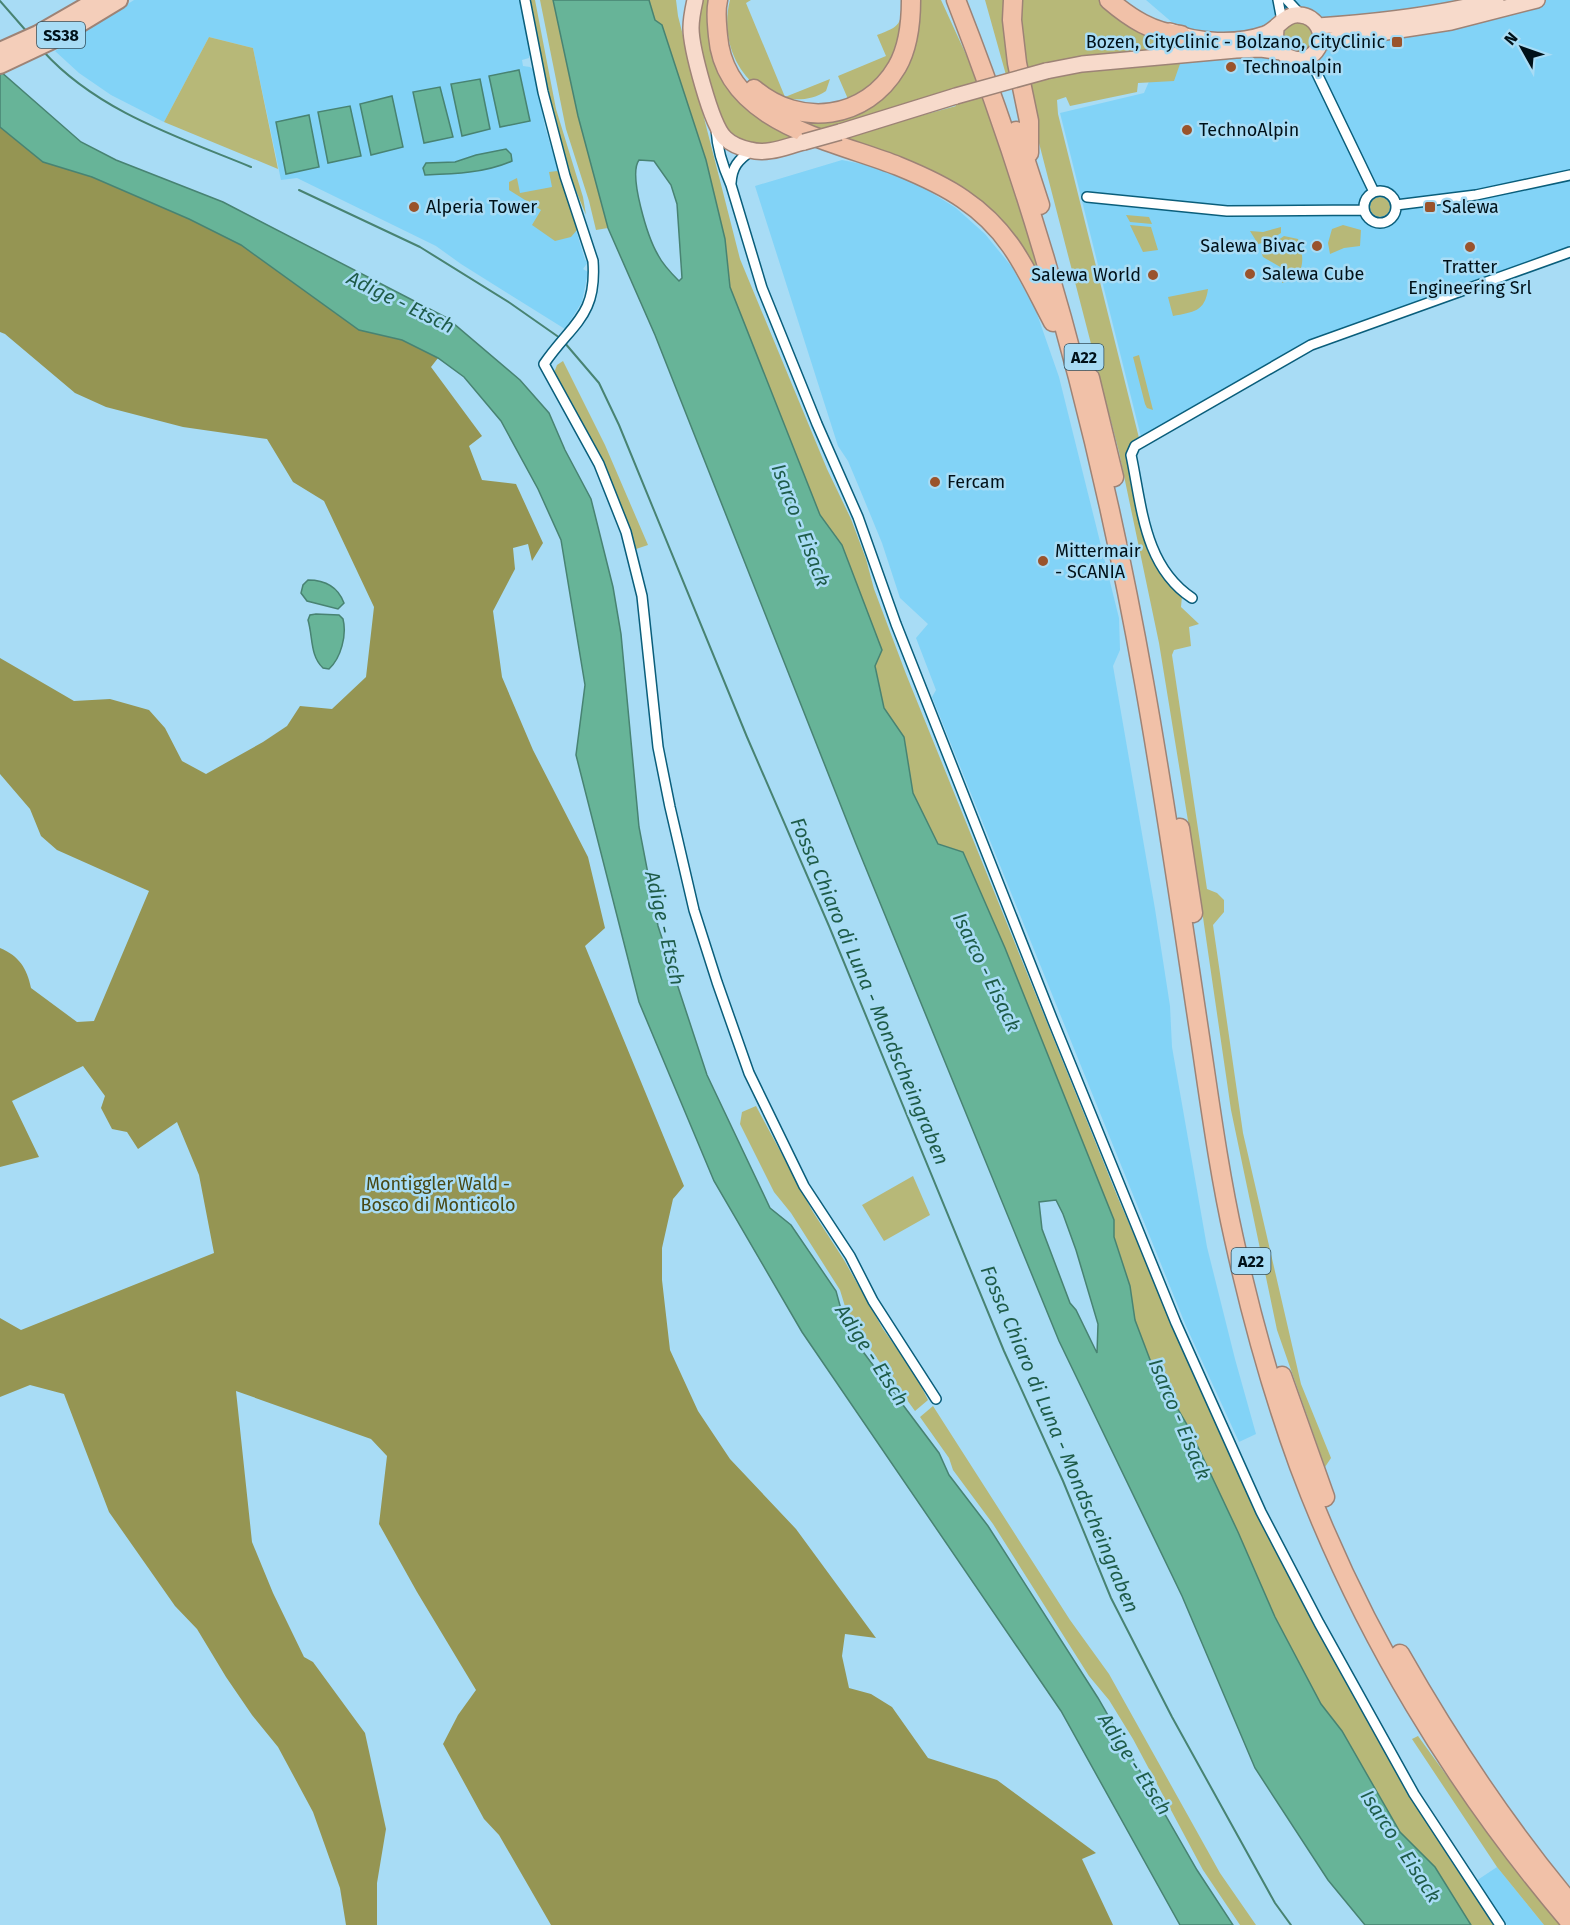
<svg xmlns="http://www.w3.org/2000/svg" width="1570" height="1925" viewBox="0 0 1570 1925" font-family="'Fira Sans',sans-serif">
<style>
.built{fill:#82d3f7}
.green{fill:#b7b878;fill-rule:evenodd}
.forest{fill:#959553}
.water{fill:#67b498;stroke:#488372;stroke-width:1.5;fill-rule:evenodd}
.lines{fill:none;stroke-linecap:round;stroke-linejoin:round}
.stream{stroke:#488372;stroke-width:2}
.minor-casing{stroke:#0a5e7b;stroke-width:12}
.primary-casing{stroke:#9d8376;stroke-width:18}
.trunk-casing{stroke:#9d8376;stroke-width:20}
.motorway-casing{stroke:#9d8376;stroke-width:21}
.minor{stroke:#fff;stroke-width:9}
.primary{stroke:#f7dacb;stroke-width:15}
.trunk{stroke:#f4ceba;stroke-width:16}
.motorway{stroke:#f1c1a8;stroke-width:18}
.primary-bridge-casing{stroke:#9d8376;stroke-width:18;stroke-linecap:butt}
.primary-bridge{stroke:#f7dacb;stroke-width:15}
.poi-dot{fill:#9a532b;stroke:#a8dcf5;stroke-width:2}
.labels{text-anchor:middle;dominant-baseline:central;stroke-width:5;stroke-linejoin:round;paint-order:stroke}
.shield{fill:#a8dcf5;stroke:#324e5b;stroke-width:1.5}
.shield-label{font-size:16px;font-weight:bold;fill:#001119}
.poi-label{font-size:18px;fill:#001119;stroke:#a8dcf5;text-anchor:start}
.park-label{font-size:18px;fill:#484814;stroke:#a8dcf5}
.water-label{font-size:20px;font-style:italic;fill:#1f5c49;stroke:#a8dcf5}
</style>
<rect width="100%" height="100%" fill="#a8dcf5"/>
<path class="built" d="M134,0H520L530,53L529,58L522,60L523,66L530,67L534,70L545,127L585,260L588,262L583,269L588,272L582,302L565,329L461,264L436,246L297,178L281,180L253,48L209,37L164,122L111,95L79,73L55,51Z
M1146,0H1570V250L1310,343L1141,437L1060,113L1144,93L1174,24Z
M842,160L897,171L956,208L985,234L1012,267L1036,311L1059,377L1119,618L1120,650L1113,666L1155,909L1170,1006L1172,1047L1207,1247L1235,1359L1256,1434L1239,1442L1186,1326L932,697L936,690L916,638L928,624L900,598L882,543L861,492L848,461L838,446L755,186Z
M1497,1867L1544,1925H1507L1476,1881Z"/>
<path class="green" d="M529,0H535L556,109L583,197L586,215L572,181L559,140Z
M540,0H553L578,116L608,228L596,230L589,201L566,129Z
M649,0H676L678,16L740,259L827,469L851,519L866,559L874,589L906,674L1118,1198L1194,1373L1290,1575L1340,1672L1451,1861L1495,1925H1471L1435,1867L1400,1832L1342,1731L1321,1704L1275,1617L1189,1428L1152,1365L1135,1320L1130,1286L1114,1237V1220L1005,948L963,852L938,844L913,793L904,737L884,708L875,666L842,545L820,515L730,287L725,239L706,160L662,25L655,20Z
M700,0H714L718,62L805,136L761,147L740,139L727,129L716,111L700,51L696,26Z
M730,0H751L746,3L785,97L830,79L826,91C814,99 803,100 790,99C784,98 777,99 771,97C765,95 760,90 756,86C731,65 722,31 730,0Z
M902,0H906C907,37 892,78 859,98C853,102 843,103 836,105L848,99L838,76L886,56L877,35C901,26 901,25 902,0Z
M914,0H941L980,85L1047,296L977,204L772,111L754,94L816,118L892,80ZM954,93L956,106L843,137Z
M985,0H1006L1014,73L1006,75Z
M1015,0H1110L1182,38L1268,36L1270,47L1075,70L1181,61L1174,81L1138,83L1137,92L1070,106L1066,97L1057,100L1058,114L1139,438L1132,444L1128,455L1149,553C1158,569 1168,584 1182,596L1181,607L1199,624L1189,627L1191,646L1174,650L1172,655L1207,889L1217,893L1224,900V912L1213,925L1243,1133L1301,1384L1331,1458L1325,1467L1277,1330L1231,1110L1197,876L1159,643L1119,452L1024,85Z
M1284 36a15 15 0 1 1 30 0a15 15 0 1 1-30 0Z
M209,37L253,48L278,169L164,122Z
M557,171L560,174L577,230L571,237L555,241L532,225L541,210L509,190V182L517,178L520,193L552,187L549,172Z
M1370 207a10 10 0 1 1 20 0a10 10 0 1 1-20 0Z
M1126,215L1149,217L1152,224L1130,222Z
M1130,225L1151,227L1158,250L1143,252Z
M1343,225L1361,230L1360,246L1344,248L1330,254L1328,243L1332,229Z
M1281,227V233L1267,242L1258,244L1250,231L1263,232Z
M1284,236L1298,239C1303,254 1305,265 1296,278L1282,283V268L1263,257L1261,252Z
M1208,289C1205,312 1193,312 1173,316L1168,297Z
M1139,355L1153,410L1147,408L1145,404L1133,357Z
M563,361L605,445L648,545L636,549L602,460L554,373L557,365Z
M756,1106L813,1212L844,1260L883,1329L915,1374L928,1400L915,1411L868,1346L847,1313L840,1290L791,1213L774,1192L740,1124L742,1112Z
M913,1176L930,1215L884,1241L862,1205Z
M933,1406L1070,1620L1109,1674L1220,1873L1256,1925H1240L1203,1870L1133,1739L1109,1700L1089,1676L993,1524L953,1470L949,1458L920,1417Z
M1418,1736L1502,1852L1561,1925H1544L1497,1867L1412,1739Z"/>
<path class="forest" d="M0,127L43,162L92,177L189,219L241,245L359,330L402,340L438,358L431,367L482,436L469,446L482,480L516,484L543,543L532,561L528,544L513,548L515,569L493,611L502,677L533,750L588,857L605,928L585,946L684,1186L673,1199L662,1248V1280L670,1350L698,1411L730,1459L796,1529L876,1638L845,1634L842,1656L849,1688L871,1694L892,1707L928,1758L997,1780L1096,1853L1082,1859L1113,1925H551L499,1835L484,1819L443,1744L458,1715L476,1690L417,1592L379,1524L387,1456L371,1439L236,1391L252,1542L273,1593L304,1657L313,1662L365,1733L386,1829L377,1883V1925H346L340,1888L313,1812L278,1747L252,1715L226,1677L197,1629L175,1606L109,1512L64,1394L30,1385L0,1397V1318L21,1330L214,1253L199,1175L177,1122L138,1149L127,1132L112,1129L101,1108L105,1096L83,1066L12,1101L39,1157L0,1167V948C19,956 27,968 31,988L77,1022L94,1021L149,891L57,850L41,836L30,809L0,774V658L74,701L110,699L149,710L165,728L182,761L206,774L263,742L287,726L300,706L332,709L366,677L374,607L324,501L293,482L267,439L183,427L106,407L75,393L5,334L0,332Z"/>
<path class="water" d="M553,0H649L655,20L662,25L706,160L725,239L730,287L820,515L842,545L882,650L875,666L884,708L904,737L913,793L938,844L963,852L1005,948L1114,1220V1237L1130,1286L1135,1320L1152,1365L1189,1428L1238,1532L1275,1617L1321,1704L1342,1731L1400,1832L1435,1867L1471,1925H1365L1328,1880L1255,1768L1182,1596L1059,1341L856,844L655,335L608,228L578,116ZM639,160L654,161L671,185L677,204L682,278L679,281C671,273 663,265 658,255C648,238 628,175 639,160ZM1056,1200L1063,1214L1076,1250L1098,1324L1097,1353L1076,1310L1070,1303L1042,1229L1039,1202Z
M519,70L530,121L500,127L489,76Z
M0,71L81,142L116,160L223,202L447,318L520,380L549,413L565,450L591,499L613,587L621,634L639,827L658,926L707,1075L770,1208L791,1225L836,1291L842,1313L861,1349L939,1453L949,1475L988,1526L1098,1698L1197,1870L1233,1925H1180L1061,1711L802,1332L714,1181L639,1002L576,755L585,685L561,540L538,489L501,421L464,377L438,358L402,340L359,330L241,245L189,219L92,177L43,162L0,127Z
M480,79L490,129L462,136L451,84Z
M440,87L453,137L424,143L413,92Z
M392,96L403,147L371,155L360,104Z
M350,106L361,156L328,163L318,112Z
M309,115L319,167L286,174L276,122Z
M506,149L511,154L512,161C485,173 454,174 425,175L423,168L426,163L455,162L476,155Z
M308,580C325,580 338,587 344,603L338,609L307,601L301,593L303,585Z
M316,614L339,615L343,619C347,635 341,658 329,669L323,668C310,656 313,637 308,620L310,615Z"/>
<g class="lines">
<path class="stream" d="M0,1L28,33
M43,51C97,111 178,137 251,167
M299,190L420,247L510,303L560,338
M564,342L599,383L619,425L747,737L829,926L1004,1351L1063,1481L1111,1598L1172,1717L1275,1903L1291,1925"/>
<defs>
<path id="minor" d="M525,0L543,92L565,176L593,261C597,317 572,323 544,364L599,464L626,532L642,596L658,747L670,807L694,910L717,982L749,1073L804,1186L850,1256L873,1301L936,1399
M1278,0L1282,21
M1287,0L1301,15
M1309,57L1374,192
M716,129C717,148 723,167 731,185L762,288L817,424L858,517L896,624L1053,1021L1176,1323L1261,1512L1319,1623L1414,1794L1500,1925
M731,183C732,167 738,160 751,151
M1364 207a16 16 0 1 1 32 0a16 16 0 1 1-32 0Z
M1087,197L1227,211L1364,210
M1396,205L1476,195L1570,175
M1192,598C1144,566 1142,507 1131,455L1135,446L1311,345L1570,252"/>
<path id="primary" d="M695,0C693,9 691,18 691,28C691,47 711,125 725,138C731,144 741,148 750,150C768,155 787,146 804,142
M1318,26C1378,22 1438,15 1496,0
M1170,31C1197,42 1237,44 1265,34C1278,29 1285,13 1300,15C1316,16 1326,34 1318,48C1307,67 1281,61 1276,41C1275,37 1276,32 1276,28
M1321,42L1451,22L1537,0
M1046,71L1082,64L1236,50L1261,49L1281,52
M840,132L956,96"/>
<path id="trunk" d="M0,51L38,34L97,0
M0,65L53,40L119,0"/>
<path id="motorway" d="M718,0C715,12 717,24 718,36C725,123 832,140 898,166C920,175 943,185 963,199C1012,232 1027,273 1053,322
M956,0C1042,218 1103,451 1144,682C1165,799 1182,918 1200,1037C1210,1104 1219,1172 1234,1239C1251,1316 1272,1392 1299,1466C1361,1632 1455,1787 1570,1922
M1013,0L1012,20L1017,63L1029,121V153
M1109,0C1130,18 1153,33 1181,35
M754,89C800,128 866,120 897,67C908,48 911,22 911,0
M1016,131L1040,205
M1090,378L1114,477
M1180,828L1193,913
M1282,1376L1325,1497
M1400,1654C1450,1742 1505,1825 1570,1903"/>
</defs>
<use href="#minor" class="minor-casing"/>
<use href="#primary" class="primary-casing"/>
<use href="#trunk" class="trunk-casing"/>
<use href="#motorway" class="motorway-casing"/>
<use href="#minor" class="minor"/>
<use href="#primary" class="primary"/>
<use href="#trunk" class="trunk"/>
<use href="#motorway" class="motorway"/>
<defs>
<path id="primary-bridge" d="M956,96L1046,71
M804,142L840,132"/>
</defs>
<use href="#primary-bridge" class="primary-bridge-casing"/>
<use href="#primary-bridge" class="primary-bridge"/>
</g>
<g class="poi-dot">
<rect x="1391" y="36" width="12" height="12" rx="3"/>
<circle cx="1231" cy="67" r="6"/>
<circle cx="1187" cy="130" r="6"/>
<circle cx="414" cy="207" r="6"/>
<rect x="1424" y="201" width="12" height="12" rx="3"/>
<circle cx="1317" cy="246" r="6"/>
<circle cx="1470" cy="247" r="6"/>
<circle cx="1250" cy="274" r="6"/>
<circle cx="1153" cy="275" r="6"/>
<circle cx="935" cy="482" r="6"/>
<circle cx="1043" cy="561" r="6"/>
</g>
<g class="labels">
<g class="shield">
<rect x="37" y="22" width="48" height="26" rx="4.5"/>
<rect x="1064.5" y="344" width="39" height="26" rx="4.5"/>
<rect x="1231.5" y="1248" width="39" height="26" rx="4.5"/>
</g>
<g class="shield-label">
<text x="61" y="35">SS38</text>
<text x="1084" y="357">A22</text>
<text x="1251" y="1261">A22</text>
</g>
<g class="poi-label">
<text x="1385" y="42" text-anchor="end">Bozen, CityClinic - Bolzano, CityClinic</text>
<text x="1243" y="67">Technoalpin</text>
<text x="1199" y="130">TechnoAlpin</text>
<text x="426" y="207">Alperia Tower</text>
<text x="1442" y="207">Salewa</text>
<text x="1305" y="246" text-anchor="end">Salewa Bivac</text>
<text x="1470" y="267" text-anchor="middle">Tratter<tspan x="1470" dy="21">Engineering Srl</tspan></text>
<text x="1262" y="274">Salewa Cube</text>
<text x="1141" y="275" text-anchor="end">Salewa World</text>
<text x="947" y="482">Fercam</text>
<text x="1055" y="551">Mittermair<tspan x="1055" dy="21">- SCANIA</tspan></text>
</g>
<g class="park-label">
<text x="438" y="1184">Montiggler Wald -<tspan x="438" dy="21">Bosco di Monticolo</tspan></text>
</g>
<g class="water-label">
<text transform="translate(401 302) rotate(26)">Adige - Etsch</text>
<text transform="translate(801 525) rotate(69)">Isarco - Eisack</text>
<text transform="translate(665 928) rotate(77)">Adige - Etsch</text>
<text transform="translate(987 972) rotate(64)">Isarco - Eisack</text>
<text transform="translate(870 991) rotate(67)">Fossa Chiaro di Luna - Mondscheingraben</text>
<text transform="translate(872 1355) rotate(57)">Adige - Etsch</text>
<text transform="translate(1180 1419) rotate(67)">Isarco - Eisack</text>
<text transform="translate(1060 1439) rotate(67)">Fossa Chiaro di Luna - Mondscheingraben</text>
<text transform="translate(1135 1764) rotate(57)">Adige - Etsch</text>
<text transform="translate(1401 1846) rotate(57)">Isarco - Eisack</text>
</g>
</g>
<g transform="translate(1522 48) rotate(310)" stroke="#a8dcf5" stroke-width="4.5" paint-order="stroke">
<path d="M0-4.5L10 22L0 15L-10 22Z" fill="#001119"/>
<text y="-9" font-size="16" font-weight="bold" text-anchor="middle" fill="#001119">N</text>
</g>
</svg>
